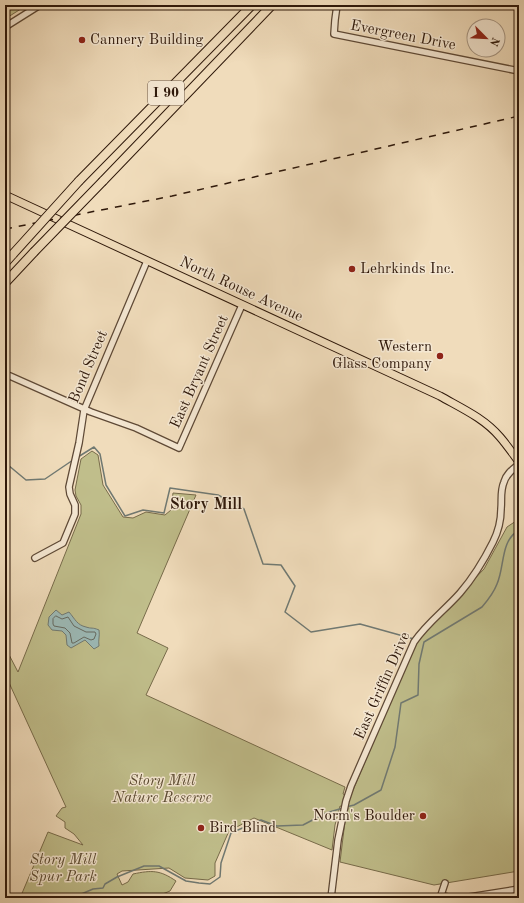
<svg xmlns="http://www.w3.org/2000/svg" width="524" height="903" viewBox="0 0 524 903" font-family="'Old Standard TT',serif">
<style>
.green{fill:#c0be8b;stroke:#776b4a}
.water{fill:#9cbab7;stroke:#707972}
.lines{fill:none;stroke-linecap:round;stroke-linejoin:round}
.shore{stroke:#656960;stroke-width:1}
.stream{stroke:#707972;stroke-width:1.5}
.minor-casing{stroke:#5e4936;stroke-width:8}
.major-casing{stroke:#2e180a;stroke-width:9}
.highway-casing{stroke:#2e180a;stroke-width:10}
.minor{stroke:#f5e8d3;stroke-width:5.5}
.major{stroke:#f0dcbb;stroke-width:7}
.highway{stroke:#f0dcbb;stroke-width:8}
.rail{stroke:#2e180a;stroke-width:1.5;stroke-dasharray:7 7;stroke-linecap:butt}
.highway-bridge-casing{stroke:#2e180a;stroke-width:10;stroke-linecap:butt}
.highway-bridge{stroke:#f0dcbb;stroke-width:8}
.poi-dot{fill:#8f2418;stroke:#f5e8d3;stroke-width:1.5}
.labels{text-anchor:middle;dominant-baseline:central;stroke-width:3;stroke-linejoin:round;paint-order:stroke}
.shield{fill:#f5e8d3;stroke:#6a5646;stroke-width:1}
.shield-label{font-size:14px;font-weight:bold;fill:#2e180a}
.street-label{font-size:15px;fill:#2e180a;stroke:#f5e8d3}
.poi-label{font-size:15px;fill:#2e180a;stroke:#f5e8d3;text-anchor:start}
.park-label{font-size:15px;font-style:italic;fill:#5a4a31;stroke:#f5e8d3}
.neighbourhood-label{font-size:16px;font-weight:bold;fill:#2e180a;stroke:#f5e8d3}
</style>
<rect width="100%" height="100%" fill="#f0dcbb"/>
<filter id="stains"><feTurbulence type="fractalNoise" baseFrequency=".005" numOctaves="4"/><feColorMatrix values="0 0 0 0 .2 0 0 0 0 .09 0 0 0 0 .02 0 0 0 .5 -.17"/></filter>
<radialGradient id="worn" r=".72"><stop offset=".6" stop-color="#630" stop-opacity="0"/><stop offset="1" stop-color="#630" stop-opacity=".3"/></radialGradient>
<path class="green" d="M5,5H27L5,19Z
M92,451L98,455L103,485L123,517L133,518L146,512L165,515L171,510L173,493L196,495L137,633L168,648L146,695L345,787L343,794L350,797L415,645L422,634L484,569L507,527L519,519V871L434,885L340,862L345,821L348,808L340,806L335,825L332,850L254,818L229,831L215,863V876L208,880L185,878L169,868L122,871L117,874L122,885L128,882L133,874C152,870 160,870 176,881L170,891L160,895V898H20L48,832L83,845L74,834L65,828V822L56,816L62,808L66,807L5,674V647L18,672L81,514V505L76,496L75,490L81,459Z
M519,892V898H506L505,895Z"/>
<path class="water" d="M56,610L62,615L69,612C75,619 77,625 86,627C92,629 92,627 99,630C100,636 98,640 99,646L94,649L85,640L71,648L67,645L66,635L62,631L52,630L48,625L49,617Z"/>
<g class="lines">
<path class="shore" d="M56,616L62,619L68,617L74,626L86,632H95L96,634L94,639L91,640L84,637L74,643H72L70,633L65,628L54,626L53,624V619Z"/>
<path class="stream" d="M78,457L94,447L100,454L106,485L125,516L143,510L164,513L170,488L218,495L244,509L263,564L281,565L295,586L285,612L311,632L360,624L414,639
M5,470L8,465L26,480L45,479L73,460
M346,807L354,805L381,790L395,747L401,703L418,695L419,664L424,642L482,607C488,600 494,592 497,584C505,566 500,541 519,530
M72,898L93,889L103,888L105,884L117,877L144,866H159L186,881L199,883L210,884L220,877L221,863L231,833L261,820L277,826L303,825L326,813L343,808"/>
<defs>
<path id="minor" d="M337,5L335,20L334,34L519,71
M5,27L40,5
M5,375L10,376L91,412L136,428L179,448L242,305
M35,558L63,543L75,514V505L70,494L69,487L79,443L84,410L147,261
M501,892L503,898
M441,895L452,898
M331,898L338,840L346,801L351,786L414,642C427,623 445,610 460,593C473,578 484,560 493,542C498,532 501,520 501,509C502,500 500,491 504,482C506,474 513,469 519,464
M440,898L445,883
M463,898L519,889"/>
<path id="major" d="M5,195L440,396C461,408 484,418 500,437C507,445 513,454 519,462"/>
<path id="highway" d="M79,181L252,5
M103,181L272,5
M5,263L13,254
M5,283L34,252"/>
</defs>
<use href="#minor" class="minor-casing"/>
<use href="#major" class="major-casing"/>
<use href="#highway" class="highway-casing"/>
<use href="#minor" class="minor"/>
<use href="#major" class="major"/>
<use href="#highway" class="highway"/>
<path class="rail" d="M5,229L172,196L519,116"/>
<defs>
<path id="highway-bridge" d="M34,252L103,181
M13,254L79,181"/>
</defs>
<use href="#highway-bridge" class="highway-bridge-casing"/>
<use href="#highway-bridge" class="highway-bridge"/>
</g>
<g class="poi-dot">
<circle cx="82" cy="40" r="4"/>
<circle cx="352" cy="269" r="4"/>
<circle cx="440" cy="356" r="4"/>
<circle cx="423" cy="816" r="4"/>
<circle cx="201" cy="828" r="4"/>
</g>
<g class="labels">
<rect class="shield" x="148" y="81" width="36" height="24" rx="3"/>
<g class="shield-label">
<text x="166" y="93">I 90</text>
</g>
<g class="street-label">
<text transform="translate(403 36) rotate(11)">Evergreen Drive</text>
<text transform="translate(241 290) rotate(25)">North Rouse Avenue</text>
<text transform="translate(89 367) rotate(-67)">Bond Street</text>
<text transform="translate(200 372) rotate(-66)">East Bryant Street</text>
<text transform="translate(383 686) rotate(-66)">East Griffin Drive</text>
</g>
<g class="poi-label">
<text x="90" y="40">Cannery Building</text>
<text x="360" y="269">Lehrkinds Inc.</text>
<text x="432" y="347" text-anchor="end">Western<tspan x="432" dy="17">Glass Company</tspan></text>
<text x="415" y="816" text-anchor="end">Norm's Boulder</text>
<text x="209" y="828">Bird Blind</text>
</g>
<g class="park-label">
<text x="162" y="781">Story Mill<tspan x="162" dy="17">Nature Reserve</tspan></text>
<text x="63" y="860">Story Mill<tspan x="63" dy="17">Spur Park</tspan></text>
</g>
<g class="neighbourhood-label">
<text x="206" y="505">Story Mill</text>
</g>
</g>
<rect width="524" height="903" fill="none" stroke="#f0dcbb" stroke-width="20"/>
<rect x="6" y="6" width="512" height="891" fill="none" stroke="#2e180a" stroke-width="2"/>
<rect x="10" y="10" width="504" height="883" fill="none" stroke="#2e180a"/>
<g transform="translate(486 38) rotate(114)"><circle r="19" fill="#f5e8d3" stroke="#a59583"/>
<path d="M0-3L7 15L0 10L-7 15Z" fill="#8f2418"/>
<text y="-6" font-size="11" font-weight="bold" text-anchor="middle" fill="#2e180a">N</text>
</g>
<rect width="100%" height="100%" filter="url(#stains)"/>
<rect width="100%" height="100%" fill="url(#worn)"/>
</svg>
